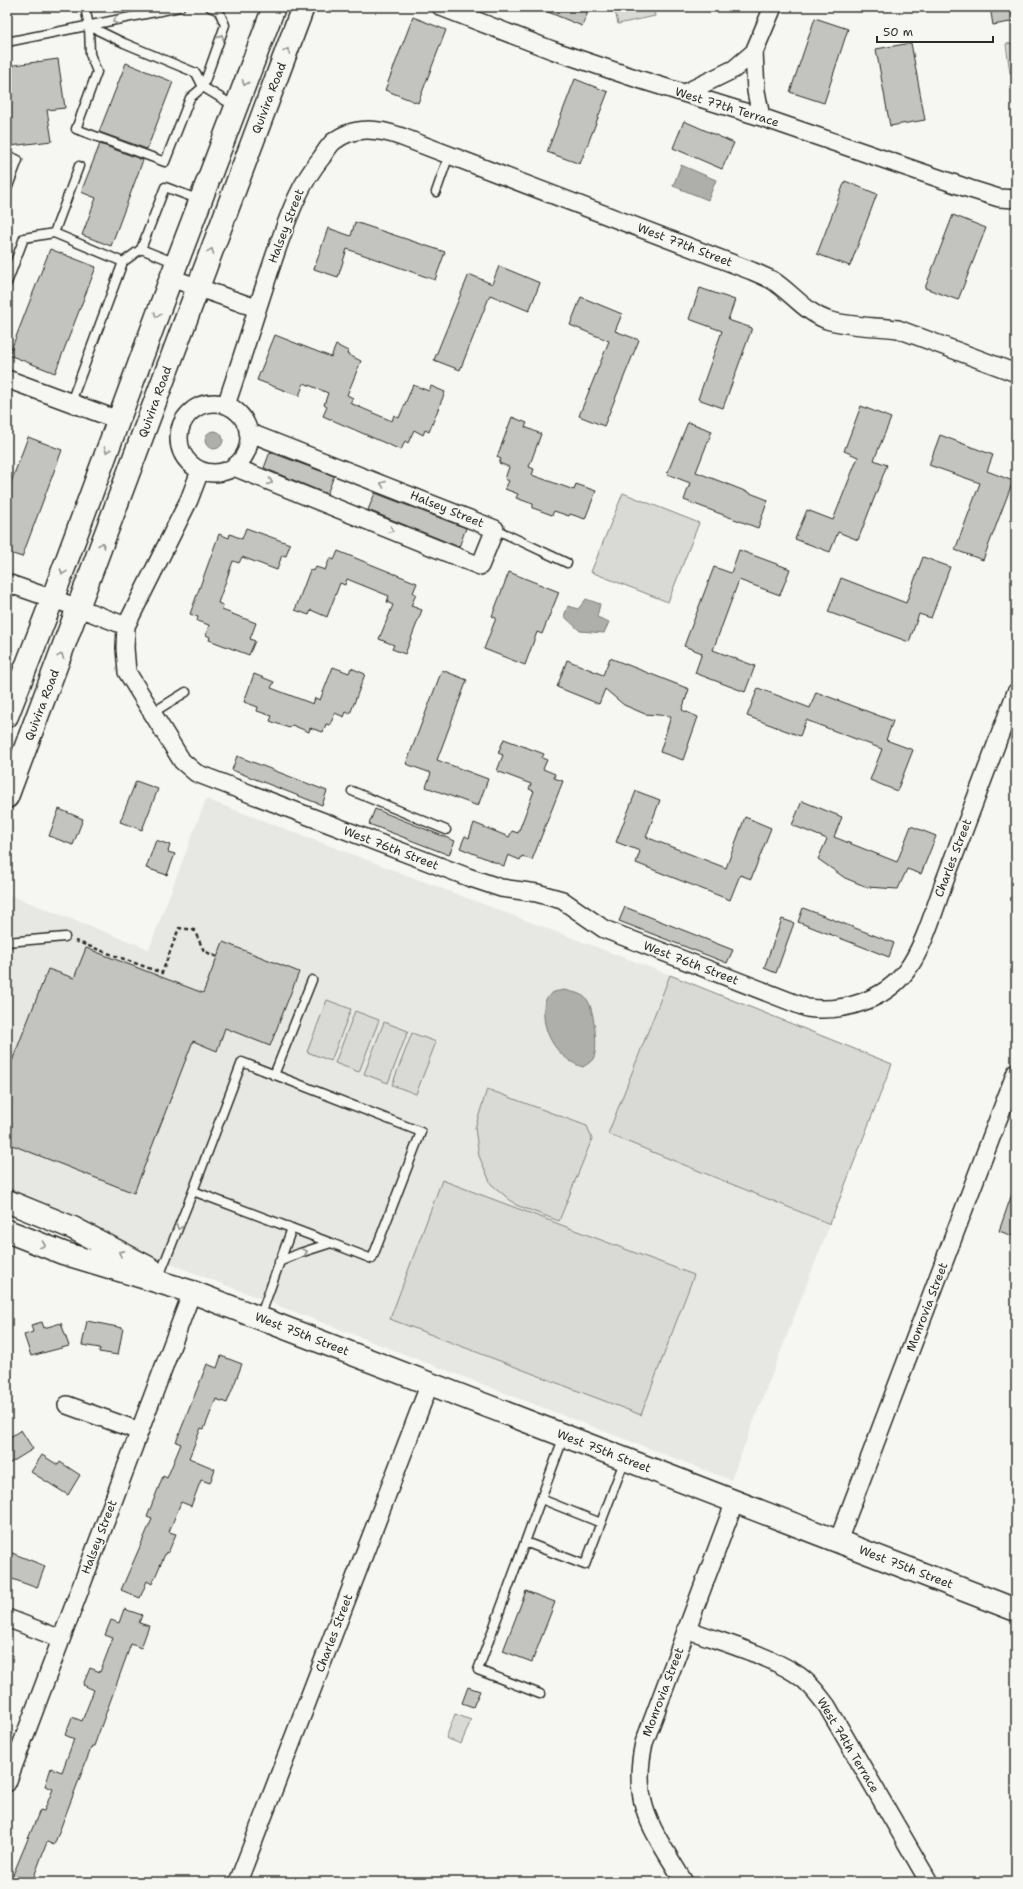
<svg xmlns="http://www.w3.org/2000/svg" width="1023" height="1889" viewBox="0 0 1023 1889" font-family="'Shantell Sans',sans-serif">
<style>
.built{fill:#e7e7e3}
.green{fill:#d9d9d5;stroke:#828280}
.water{fill:#aeaeab;stroke:#7a7a78}
.building{fill:#c3c3c0;stroke:#2b2b2b}
.lines{fill:none;stroke-linecap:round;stroke-linejoin:round}
.lane-casing{stroke:#2b2b2b;stroke-width:11}
.street-casing{stroke:#2b2b2b;stroke-width:20}
.secondary-casing{stroke:#2b2b2b;stroke-width:25}
.primary-casing{stroke:#2b2b2b;stroke-width:25}
.path{stroke:#2b2b2b;stroke-width:2.5;stroke-dasharray:4 3;stroke-linecap:butt}
.lane{stroke:#f6f6f2;stroke-width:8}
.street{stroke:#f6f6f2;stroke-width:17}
.secondary{stroke:#f6f6f2;stroke-width:22}
.primary{stroke:#f6f6f2;stroke-width:22}
.oneway{stroke:#90908e}
.labels{text-anchor:middle;dominant-baseline:central;stroke-width:3;stroke-linejoin:round;paint-order:stroke}
.street-label{font-size:12px;fill:#2b2b2b;stroke:#f6f6f2}
</style>
<rect width="100%" height="100%" fill="#f6f6f2"/>
<filter id="ink" filterUnits="userSpaceOnUse"><feTurbulence type="fractalNoise" baseFrequency=".025" numOctaves="2"/><feDisplacementMap in="SourceGraphic" scale="8" xChannelSelector="R" yChannelSelector="G"/><feConvolveMatrix kernelMatrix="1 2 1 2 8 2 1 2 1" color-interpolation-filters="sRGB"/></filter>
<g filter="url(#ink)">
<path class="built" d="M206,799L670,975L608,1134L830,1224L731,1480L142,1253L75,1218L7,1192V894L149,949Z"/>
<path class="green" d="M614,7H653L655,16L618,24Z
M1016,43V72L1010,73L1006,44Z
M623,493L699,523L668,602L591,572Z
M670,975L892,1064L830,1224L608,1134Z
M327,1000L351,1009L331,1061L307,1052Z
M355,1011L379,1020L359,1072L335,1063Z
M384,1022L408,1031L388,1083L364,1074Z
M412,1033L436,1042L416,1094L392,1085Z
M487,1089L587,1126L592,1139L559,1221L516,1205L491,1184L479,1156L475,1128Z
M442,1180L694,1275L641,1415L390,1319Z
M455,1714L471,1720L461,1744L446,1738Z"/>
<path class="water" d="M681,165L716,180L708,200L673,186Z
M205 440a9 9 0 1 1 18 0a9 9 0 1 1-18 0Z
M586,599L600,604L597,617L609,622L604,633L580,631L564,616L568,606L578,609Z
M564,990C572,992 583,993 588,1001C594,1011 599,1050 593,1059C591,1062 586,1065 583,1067C559,1060 542,1034 544,1009C544,1002 546,997 552,993C555,991 560,991 564,990Z"/>
<path class="building" d="M536,7H590L582,26Z
M990,7H1016V21L993,25Z
M413,17L446,30L418,103L385,90Z
M815,18L848,29L824,103L790,92Z
M911,43L925,120L890,126L876,49Z
M58,59L65,108L47,110L52,141L10,146L7,125V66Z
M126,63L173,82L147,149L99,132Z
M575,79L608,92L580,164L547,152Z
M684,121L734,143L722,169L673,148Z
M100,144L143,160L111,246L82,235L96,198L81,192Z
M845,181L877,194L850,266L817,254Z
M953,215L986,228L958,300L925,288Z
M355,222L445,252L435,280L347,249L338,277L314,269L328,228L351,236Z
M50,249L96,267L55,373L9,355Z
M499,266L540,283L529,311L490,295L460,370L434,360L469,274L492,284Z
M700,288L735,300L728,320L752,328L723,408L698,399L722,331L689,319Z
M581,297L622,314L615,331L639,340L604,426L579,416L609,341L570,325Z
M275,335L331,357L336,345L348,351L347,354L361,361L347,395L353,398L350,403L392,421L394,415L399,418L413,385L429,391L431,386L445,392L429,432L425,430L423,435L414,430L408,443L405,441L401,450L323,416L327,407L324,405L328,393L304,383L299,396L257,380Z
M861,406L891,418L874,460L887,465L858,540L838,532L830,552L795,539L807,510L833,520L858,457L844,451Z
M512,417L527,423L525,427L541,434L529,467L534,469L532,475L574,490L576,484L596,491L585,519L570,514L569,516L554,511L552,515L533,508V504L516,498L518,494L505,489L509,481L505,479L509,467L499,463L501,459L497,457Z
M688,422L712,431L696,472L768,500L758,528L684,500L690,483L667,474Z
M940,435L993,455L987,471L1013,481L983,560L955,550L980,483L929,465Z
M28,437L62,450L22,557L7,552V493Z
M270,452L334,476L327,494L264,468Z
M375,493L466,528L459,547L368,510Z
M246,528L290,544L286,556L282,555L277,570L242,557L239,563L233,561L218,603L223,605L222,610L256,623L250,639L255,641L249,655L209,640L210,637L206,635L209,625L197,621L198,617L190,614L219,534L229,538L230,534L242,539Z
M739,550L790,569L780,595L739,580L713,650L755,666L745,692L695,673L702,653L684,646L714,567L731,573Z
M338,551L417,583L413,593L416,594L411,606L422,610L405,654L392,649L394,645L379,639L393,605L387,602L389,596L347,579L345,585L340,583L327,617L311,610L309,615L295,610L310,570L314,571L316,567L325,570L330,558L334,560Z
M923,557L950,567L931,618L919,614L909,642L828,612L841,578L906,603Z
M509,572L559,592L542,634L537,632L525,665L484,649L496,618L492,616Z
M610,658L689,689L682,710L698,717L683,760L660,752L671,716L645,714L624,705L605,689L599,704L557,687L567,660L603,675Z
M333,667L349,673L351,668L365,674L350,714L346,712L344,717L335,713L330,725L326,724L323,732L310,728L309,732L292,725L289,728L270,721L272,716L257,711L258,707L244,702L254,674L274,682L271,688L313,704L315,698L320,700Z
M442,670L467,680L437,760L488,779L478,806L426,787L431,773L406,764Z
M758,688L810,708L816,692L893,721L886,740L913,750L897,791L870,780L882,749L806,720L800,736L747,716Z
M504,739L544,754L542,758L547,760L543,769L555,774L554,778L563,781L532,860L522,856L520,860L508,855L504,866L460,848L465,836L469,838L474,823L509,837L512,831L518,833L534,791L529,789L531,784L497,771L503,755L498,753Z
M237,756L327,791L322,805L232,770Z
M136,781L158,789L142,830L120,822Z
M636,791L660,800L646,837L726,868L745,817L771,828L751,879L740,875L730,900L636,863L640,851L616,842Z
M802,801L842,817L834,837L897,862L911,826L936,836L921,874L907,869L898,889L867,887L845,878L818,859L827,839L792,825Z
M59,809L83,819L73,845L49,836Z
M375,809L455,841L449,855L369,824Z
M156,840L170,845L168,852L175,854L167,875L146,868Z
M625,907L733,950L727,963L619,921Z
M803,908L894,943L889,957L798,922Z
M782,919L794,923L776,973L764,968Z
M223,942L299,972L270,1046L225,1028L217,1051L193,1041L134,1193L7,1143V1074L48,969L74,978L86,948L203,993Z
M1014,1188L1016,1189V1237L999,1231Z
M87,1321L123,1328L118,1355L99,1352L100,1348L82,1345Z
M42,1322L44,1328L61,1323L69,1346L31,1356L24,1335L33,1332L31,1325Z
M221,1356L242,1364L227,1403L216,1399L204,1429L201,1428L189,1458L215,1469L210,1483L201,1480L191,1506L181,1502L169,1532L176,1534L168,1553L166,1552L152,1584L147,1581L140,1598L121,1590L152,1519L147,1517L163,1476L167,1478L181,1444L176,1442L207,1364L217,1368Z
M21,1430L33,1449L7,1465V1439Z
M42,1455L58,1465L60,1462L80,1475L68,1495L31,1472Z
M7,1551L45,1566L37,1588L7,1577Z
M526,1591L555,1602L532,1662L503,1651Z
M124,1609L142,1615L139,1623L149,1626L141,1648L131,1644L94,1746H92L54,1845L47,1842L32,1882H10L40,1810L44,1811L53,1789L45,1786L51,1768L62,1772L74,1739L65,1735L72,1717L82,1721L94,1690L83,1685L90,1668L100,1672L113,1638L105,1635L111,1620L119,1623Z
M468,1687L480,1691L473,1707L462,1703Z"/>
<g class="lines">
<defs>
<path id="lane" d="M85,7L89,26L90,54L97,72L76,129L165,162L190,98L203,87L226,101L236,103
M89,26L124,43L196,73L203,87
M7,42L180,7
M203,87L225,25L219,11L210,7
M7,155L18,160L7,189
M436,192L449,155
M54,233L79,166
M141,249L176,263
M7,283L24,238L54,233L123,262
M71,402L123,262L141,249L165,187L200,200
M495,529L567,563
M152,713L186,692
M352,791L446,830
M7,942L65,937
M274,1075L312,980
M279,1262L300,1253L331,1243L372,1259L421,1132L242,1062L193,1191L331,1243
M160,1274L193,1191
M260,1317L292,1228
M541,1499L601,1523
M525,1542L585,1565L625,1459
M540,1694L478,1670L564,1436"/>
<path id="street" d="M441,7L552,50L638,79L761,117L970,189L999,198L1016,199
M754,52L756,91L761,117
M685,93L734,69L754,52L773,7
M171,278L256,308
M7,379L118,420
M179 438a35 35 0 1 1 70 0a35 35 0 1 1-70 0Z
M226,405C244,353 259,301 277,249C289,215 299,185 322,157C325,152 329,146 333,142C354,125 379,129 402,137L752,271C759,274 766,277 772,280C791,292 805,312 827,320C850,327 874,326 898,329L1016,373
M234,467L480,566L495,529L248,432
M200,471L189,500L126,626L125,648L127,672L182,761L196,773L468,877L501,888L537,893L562,900L604,929L807,1008C843,1013 885,1000 907,970C924,947 935,907 945,880C969,818 992,755 1016,692
M7,583L79,608L126,626
M67,1405L139,1431
M838,1541L1016,1072
M7,1618L61,1639
M686,1629C721,1642 763,1653 795,1673C808,1681 817,1693 827,1706L929,1882
M7,1783L192,1292
M238,1882L430,1383
M684,1882C654,1831 630,1805 644,1743L735,1501"/>
<path id="secondary" d="M7,1201L73,1228L151,1269
M7,1231L63,1253L192,1292L1016,1610"/>
<path id="primary" d="M7,716L52,600L171,278L274,7
M7,797L303,7"/>
</defs>
<use href="#lane" class="lane-casing"/>
<use href="#street" class="street-casing"/>
<use href="#secondary" class="secondary-casing"/>
<use href="#primary" class="primary-casing"/>
<path class="path" d="M75,941L162,973L179,928L194,930L204,951L217,957"/>
<use href="#lane" class="lane"/>
<use href="#street" class="street"/>
<use href="#secondary" class="secondary"/>
<use href="#primary" class="primary"/>
</g>
<defs><path id="oneway-chevron" d="M-2-3.5L2.5 0L-2 3.5" fill="none" stroke-width="1.6" stroke-linecap="round" stroke-linejoin="round"/></defs>
<g class="oneway">
<use href="#oneway-chevron" transform="translate(115 21) rotate(168)"/>
<use href="#oneway-chevron" transform="translate(221 37) rotate(-71)"/>
<use href="#oneway-chevron" transform="translate(287 51) rotate(-69)"/>
<use href="#oneway-chevron" transform="translate(245 83) rotate(111)"/>
<use href="#oneway-chevron" transform="translate(211 251) rotate(-69)"/>
<use href="#oneway-chevron" transform="translate(157 315) rotate(110)"/>
<use href="#oneway-chevron" transform="translate(107 450) rotate(110)"/>
<use href="#oneway-chevron" transform="translate(270 482) rotate(22)"/>
<use href="#oneway-chevron" transform="translate(383 484) rotate(-159)"/>
<use href="#oneway-chevron" transform="translate(391 530) rotate(22)"/>
<use href="#oneway-chevron" transform="translate(102 545) rotate(-70)"/>
<use href="#oneway-chevron" transform="translate(63 572) rotate(110)"/>
<use href="#oneway-chevron" transform="translate(61 656) rotate(-69)"/>
<use href="#oneway-chevron" transform="translate(179 1227) rotate(112)"/>
<use href="#oneway-chevron" transform="translate(43 1245) rotate(21)"/>
<use href="#oneway-chevron" transform="translate(305 1252) rotate(-18)"/>
<use href="#oneway-chevron" transform="translate(121 1253) rotate(-152)"/>
</g>
</g>
<g class="labels">
<g class="street-label">
<text transform="translate(269 98) rotate(-69)">Quivira Road</text>
<text transform="translate(727 107) rotate(17)">West 77th Terrace</text>
<text transform="translate(286 226) rotate(-69)">Halsey Street</text>
<text transform="translate(685 245) rotate(21)">West 77th Street</text>
<text transform="translate(155 402) rotate(-70)">Quivira Road</text>
<text transform="translate(447 509) rotate(22)">Halsey Street</text>
<text transform="translate(42 705) rotate(-69)">Quivira Road</text>
<text transform="translate(391 848) rotate(21)">West 76th Street</text>
<text transform="translate(953 858) rotate(-69)">Charles Street</text>
<text transform="translate(691 963) rotate(21)">West 76th Street</text>
<text transform="translate(927 1307) rotate(-69)">Monrovia Street</text>
<text transform="translate(302 1334) rotate(21)">West 75th Street</text>
<text transform="translate(604 1451) rotate(21)">West 75th Street</text>
<text transform="translate(99 1537) rotate(-69)">Halsey Street</text>
<text transform="translate(906 1567) rotate(21)">West 75th Street</text>
<text transform="translate(334 1633) rotate(-69)">Charles Street</text>
<text transform="translate(663 1692) rotate(-69)">Monrovia Street</text>
<text transform="translate(848 1745) rotate(59)">West 74th Terrace</text>
</g>
</g>
<rect width="1023" height="1889" fill="none" stroke="#f6f6f2" stroke-width="24"/>
<rect x="12" y="12" width="999" height="1865" fill="none" stroke="#2b2b2b" stroke-width="1.5" filter="url(#ink)"/>
<path d="M877 36v6h116v-6" fill="none" stroke="#2b2b2b" stroke-width="2"/>
<text x="883" y="36" font-size="12" fill="#2b2b2b" stroke="#f6f6f2" stroke-width="3" paint-order="stroke">50 m</text>
</svg>
